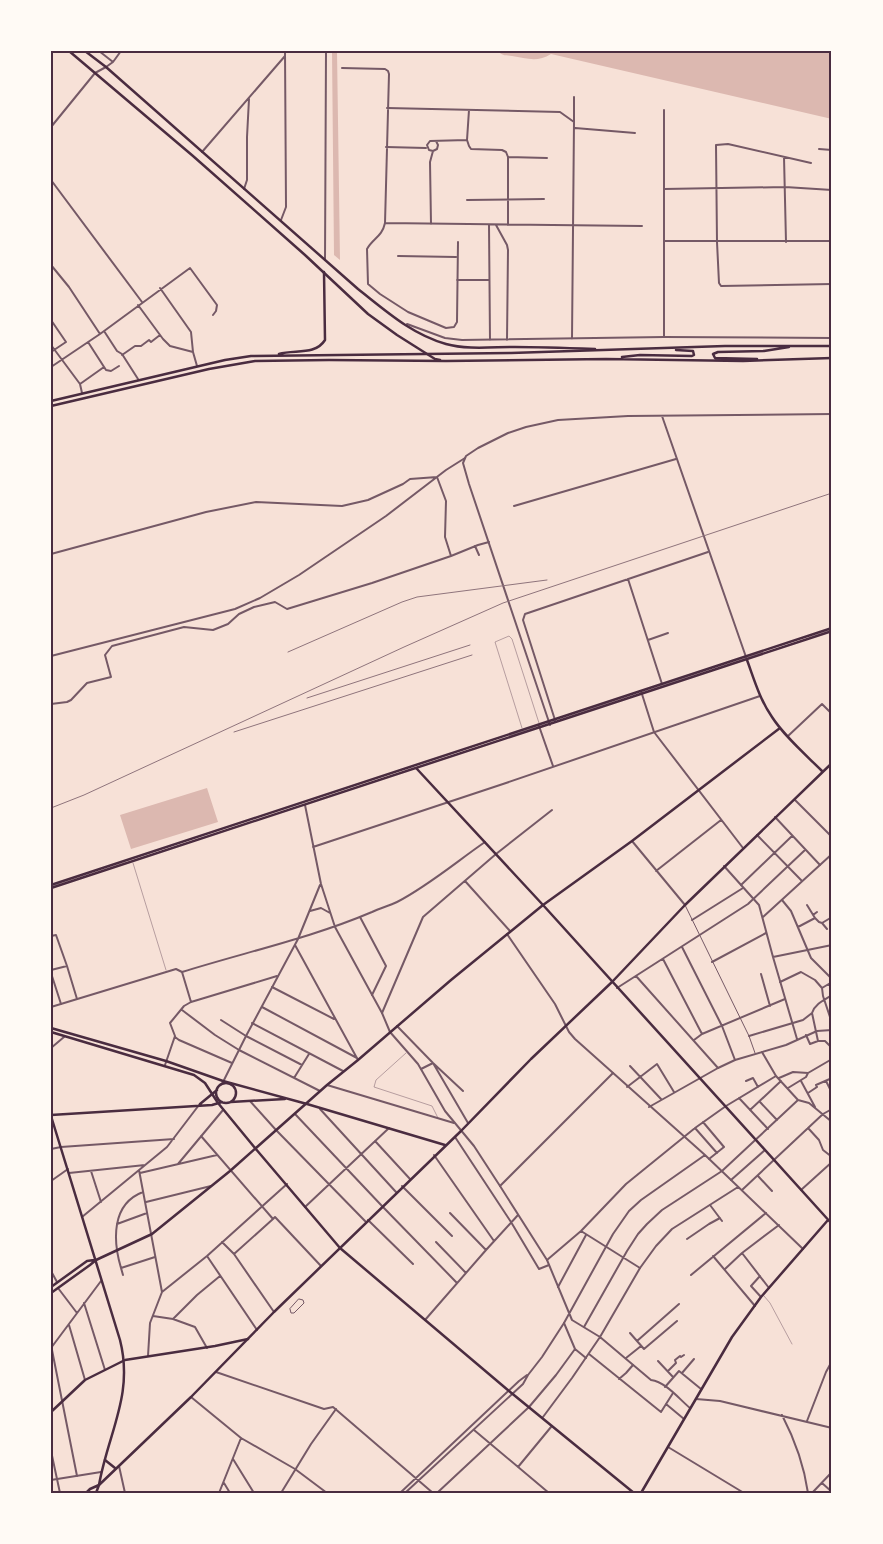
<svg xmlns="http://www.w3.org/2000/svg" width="883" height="1544" viewBox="0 0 883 1544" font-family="Overpass,sans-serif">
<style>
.water{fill:#dcb8b0}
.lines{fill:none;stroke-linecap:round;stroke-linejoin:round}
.service{stroke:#755966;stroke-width:0.5}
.pedestrian{stroke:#755966;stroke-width:1}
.minor{stroke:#755966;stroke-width:2}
.tertiary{stroke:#755966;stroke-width:2}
.secondary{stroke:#4a2c40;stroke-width:2.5}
.primary{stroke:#4a2c40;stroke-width:2.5}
.trunk{stroke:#4a2c40;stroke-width:2.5}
.rail{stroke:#8f747c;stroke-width:1}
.neatline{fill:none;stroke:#4a2c40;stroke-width:2}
</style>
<rect width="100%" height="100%" fill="#f7e1d7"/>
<path class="water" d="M332,51H337L340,260L334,255Z
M498,51H832V119L551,54C537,63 526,58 512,56C505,55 502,56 498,51Z
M207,788L218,822L131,849L120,815Z"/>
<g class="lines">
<path class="service" d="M522,728L495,642L509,636L512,639L539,723
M133,863L166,970
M406,1053L376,1080L374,1087L432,1106L438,1118
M764,1296L770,1303L792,1344"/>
<path class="pedestrian" d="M685,905L749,1036L755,1053
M299,1299L303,1300L304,1303L294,1313H291L290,1309Z"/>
<path class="minor" d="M99,51L113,62
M106,67L113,62L121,51
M342,68L385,69L388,71L389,74L385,223C382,237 373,238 367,249L368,284L380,294L408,312L446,328L454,327L457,322L458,242
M387,108L560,112L574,122L572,339
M574,122V97
M575,128L635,133
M467,140L469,146L471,149L502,150L506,152L508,157L547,158
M436,141L438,145L437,149L433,151L429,150L427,145L430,141L467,140L469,110
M386,147L426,148
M819,149L832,150
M202,152L285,56
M508,157V225
M784,157L786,242
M811,163L728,144L716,145L717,242L719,283L721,286L832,284
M51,180L142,302
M244,189L247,180V137L249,99
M664,189L785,187L832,190
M467,200L544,199
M281,220L286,207L285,51
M385,223L642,226
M431,224L430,162L433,151
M489,225L490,340
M496,225L507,245L508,250L507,340
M664,241H832
M398,256L456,257
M325,260L326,51
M51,265L69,287L100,334
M457,280H489
M160,288L191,332L193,352
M138,305L163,339L170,346L193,352L197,366
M51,320L66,342L51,352
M407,324L445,338L462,340L664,337L832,338
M104,331L117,351L122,354L138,379
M88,342L106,370L111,371L119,366
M51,345L80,384L82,393
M122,355L135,346H141L149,340L151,342L160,335
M51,367L100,334L190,268L217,305L216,311L213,315
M80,384L104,367
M514,506L676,459
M475,546L479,555
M51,554L206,512L256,502L342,506L368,500L403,484L410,479L437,477L446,501L445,537L451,556L372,583L287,609L275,602L254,607L239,614L228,624L213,630L184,627L112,646L105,655L111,677L87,683L71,700L67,702L51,704
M451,556L478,545L489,542
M628,579L662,684
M648,640L668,633
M51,656L235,609L260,598L299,575L386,516L446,470L465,458
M641,691L654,732L743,848
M555,720L523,620L525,614L708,552
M539,726L553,766
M788,736L822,704L832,714
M775,817L820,865
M757,835L802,881
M632,841L685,905
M656,871L721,820
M465,881L510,931
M741,885L792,836
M782,900L791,911L811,958L832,979
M807,905L815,918
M813,915L817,912
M360,917L386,966L372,995
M692,920L743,888
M822,923L827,929
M798,927L815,918L819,922L822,923L832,917
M51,936L56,935L67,966L51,970
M295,945L358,1060
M682,947L722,1026L735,1060
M663,959L702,1034
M712,962L766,933
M67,966L77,999
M182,972L191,1002
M51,973L61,1004
M761,974L770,1006
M636,976L718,1068
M780,982L801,972L815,980L822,988L823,996L832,1023
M829,984L832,990
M272,987L334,1019
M617,988L748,904L805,850
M822,988L832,982
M262,1007L357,1058
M182,1010L215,1035L239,1050L320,1091
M382,1013L423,917L496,854L552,810
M221,1020L246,1036L302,1065
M252,1023L343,1071
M397,1026L433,1063L463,1091
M806,1035L810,1044L818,1041H825L832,1048
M749,1036L803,1020L812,1013
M175,1037L179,1040L232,1063
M694,1040L702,1034L785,999
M818,1041L812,1013C815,1004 824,1000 832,995
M762,1052L776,1076L798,1100L809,1103L832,1122
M165,1065L175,1036L170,1023L184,1006L191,1002L277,976
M630,1066L661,1099
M421,1069L433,1063L468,1123
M294,1078L309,1054
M779,1078L793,1072L808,1073L832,1059
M746,1081L753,1078L758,1087
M801,1081L815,1107
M826,1081L832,1093
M327,1085L454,1123
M627,1087L657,1064L674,1092
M788,1088L806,1077L808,1073
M808,1093L817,1087L816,1085L832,1078
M739,1098L768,1129
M250,1101L276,1130L366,1222
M760,1102L777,1120
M320,1109L396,1192
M750,1110L781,1081
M295,1114L382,1206L457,1283
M703,1122L724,1147L709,1159
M695,1128L717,1153
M808,1128L819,1140L823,1150L832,1157
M201,1136L273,1219L275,1217L321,1266
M455,1137L511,1222L539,1269L549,1265
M375,1141L410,1179
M51,1149L61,1147L174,1139
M434,1155L494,1241
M178,1164L223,1110
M139,1170L162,1292L150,1323L148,1356
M91,1171L101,1202
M69,1173L145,1165
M140,1173L217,1155
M758,1176L772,1191
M731,1180L765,1150
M51,1181L68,1169
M402,1186L452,1236
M500,1186L613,1073
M742,1190L823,1114L832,1109
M801,1190L832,1162
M143,1192C111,1204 113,1241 121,1268L155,1257
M146,1202L211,1186
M710,1205L722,1221
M305,1207L389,1128
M450,1213L486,1250
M82,1217L167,1147L199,1105
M368,1220L413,1264
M117,1224L147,1213
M581,1231L640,1268
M687,1239L709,1224L720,1218
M222,1242L234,1254L274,1312
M436,1242L466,1273
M742,1253L769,1288
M234,1254L273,1219
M207,1256L257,1330
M713,1256L755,1306
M547,1260L581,1231L626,1184L695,1128L726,1106L776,1076
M121,1268L123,1275
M725,1269L742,1253L779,1225
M51,1271L57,1282
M691,1275L766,1213
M760,1276L751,1286L761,1297
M558,1287L586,1235
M58,1288L77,1313
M162,1292L207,1256L287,1184
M84,1303L105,1370
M153,1316L173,1319L195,1327L207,1348
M173,1319L197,1295L220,1276
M425,1320L486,1250L518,1215
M564,1323L575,1349L586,1358
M69,1325L85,1380
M584,1327L627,1251L638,1234L647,1224L662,1210L722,1171L798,1100
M630,1333L644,1349L677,1321
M637,1341L679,1304
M51,1345L77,1476
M51,1348L101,1281
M589,1354L661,1412L673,1393
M626,1358L641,1346
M658,1361L673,1377
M668,1371L676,1363L675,1360L680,1356L681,1357L684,1355
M682,1373L694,1359
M619,1379L626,1373L633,1365
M665,1387L679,1371L701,1389
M191,1397L241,1438L295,1469L327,1493
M666,1404L684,1419
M807,1421L826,1372L832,1361
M474,1430L549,1493
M668,1447L744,1493
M51,1451L60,1493
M233,1459L254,1493
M119,1466L125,1493
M518,1467L551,1427
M224,1483L230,1493
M822,1483L832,1492
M219,1493L241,1438
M281,1493L311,1444L336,1409
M437,1493L529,1407L556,1375L575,1349
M812,1493L832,1472"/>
<path class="tertiary" d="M51,127L95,73L106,67
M664,337V110
M662,416L746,657
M550,725L469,484L463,463L466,456L478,448L508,433L526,427L558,420L628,416L832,414
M795,800L832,837
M305,805L321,884L335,927L382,1013L390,1032L418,1064L445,1111L474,1146L500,1186L547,1260L572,1320L600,1337L651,1380C666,1382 679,1399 690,1408
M313,847L506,783L760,696
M724,866L759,905L773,957L797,1039
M310,911L321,908L330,913
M763,917L832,854
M507,934L555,1004L569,1032L575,1039L705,1155L803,1249
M773,957L832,945
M51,1007L176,969L182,972C246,952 311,938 372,912C380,908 389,906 397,902C428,886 456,862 485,842
M51,1048L64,1037
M222,1084L246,1036L298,939L320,885
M649,1107L718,1068L735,1060L786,1045L817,1031L832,1030
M216,1372L324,1409L333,1407L433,1493
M696,1399L720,1401L832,1428
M782,1415C795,1440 804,1465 808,1493
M543,1417L572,1378L600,1337L640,1268L656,1246L672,1229L738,1187
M51,1480L101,1472
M400,1493L519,1381L527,1375
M405,1493L523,1384L528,1375L542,1357L564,1323L613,1234L629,1211L641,1200L705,1155"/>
<path class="secondary" d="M747,660C754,679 760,700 772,717C785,737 805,754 822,771
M216 1093a10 10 0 1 1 20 0a10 10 0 1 1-20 0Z
M231,1102L285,1099
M200,1104L217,1090
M51,1115L212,1105L222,1102
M255,1148L340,1248L509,1391L634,1493
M96,1260L152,1234L230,1171L327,1085L358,1060L451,980L543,905L632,841L780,728
M51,1412L85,1380L125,1360L215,1346L248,1339"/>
<path class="primary" d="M69,51L193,156L305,255L368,314L397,335L435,359L440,360
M85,51L106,67L358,289C386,311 411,334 446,344C467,350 492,347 515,347C541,347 568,348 595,349
M417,769L543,905L832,1224
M51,885L832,628
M51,888L832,631
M51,1028L166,1061L223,1081L307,1104L445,1145
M51,1032L194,1075L205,1083L218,1103L255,1148
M51,1116L120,1340C134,1395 108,1433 99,1485
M51,1287L87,1261L94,1260
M51,1293L90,1265L96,1260
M641,1493L732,1337L761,1297L828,1220"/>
<path class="trunk" d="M279,354C294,349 315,356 325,340L324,272
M622,357L640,355L692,356L694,355L693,351L676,350
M757,359L715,358L713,354L718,352L764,351L789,347
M51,401L225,360L251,356L511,353L725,346H832
M51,406L209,369L255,361L329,360L446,361L606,359L743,361L832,358
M105,1460L115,1468
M86,1493L90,1489L99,1485L191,1397L274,1312L461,1131L531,1059L612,982L685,905L832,763
M96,1493L99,1485"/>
<path class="rail" d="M288,652L402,602L417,597L547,580
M307,698L470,645
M234,732L472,655
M51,808L84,795L404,647L503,603L832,493"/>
</g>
<rect width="883" height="1544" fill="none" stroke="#fffaf5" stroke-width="105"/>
<rect x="52" y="52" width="778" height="1440" class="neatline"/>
</svg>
